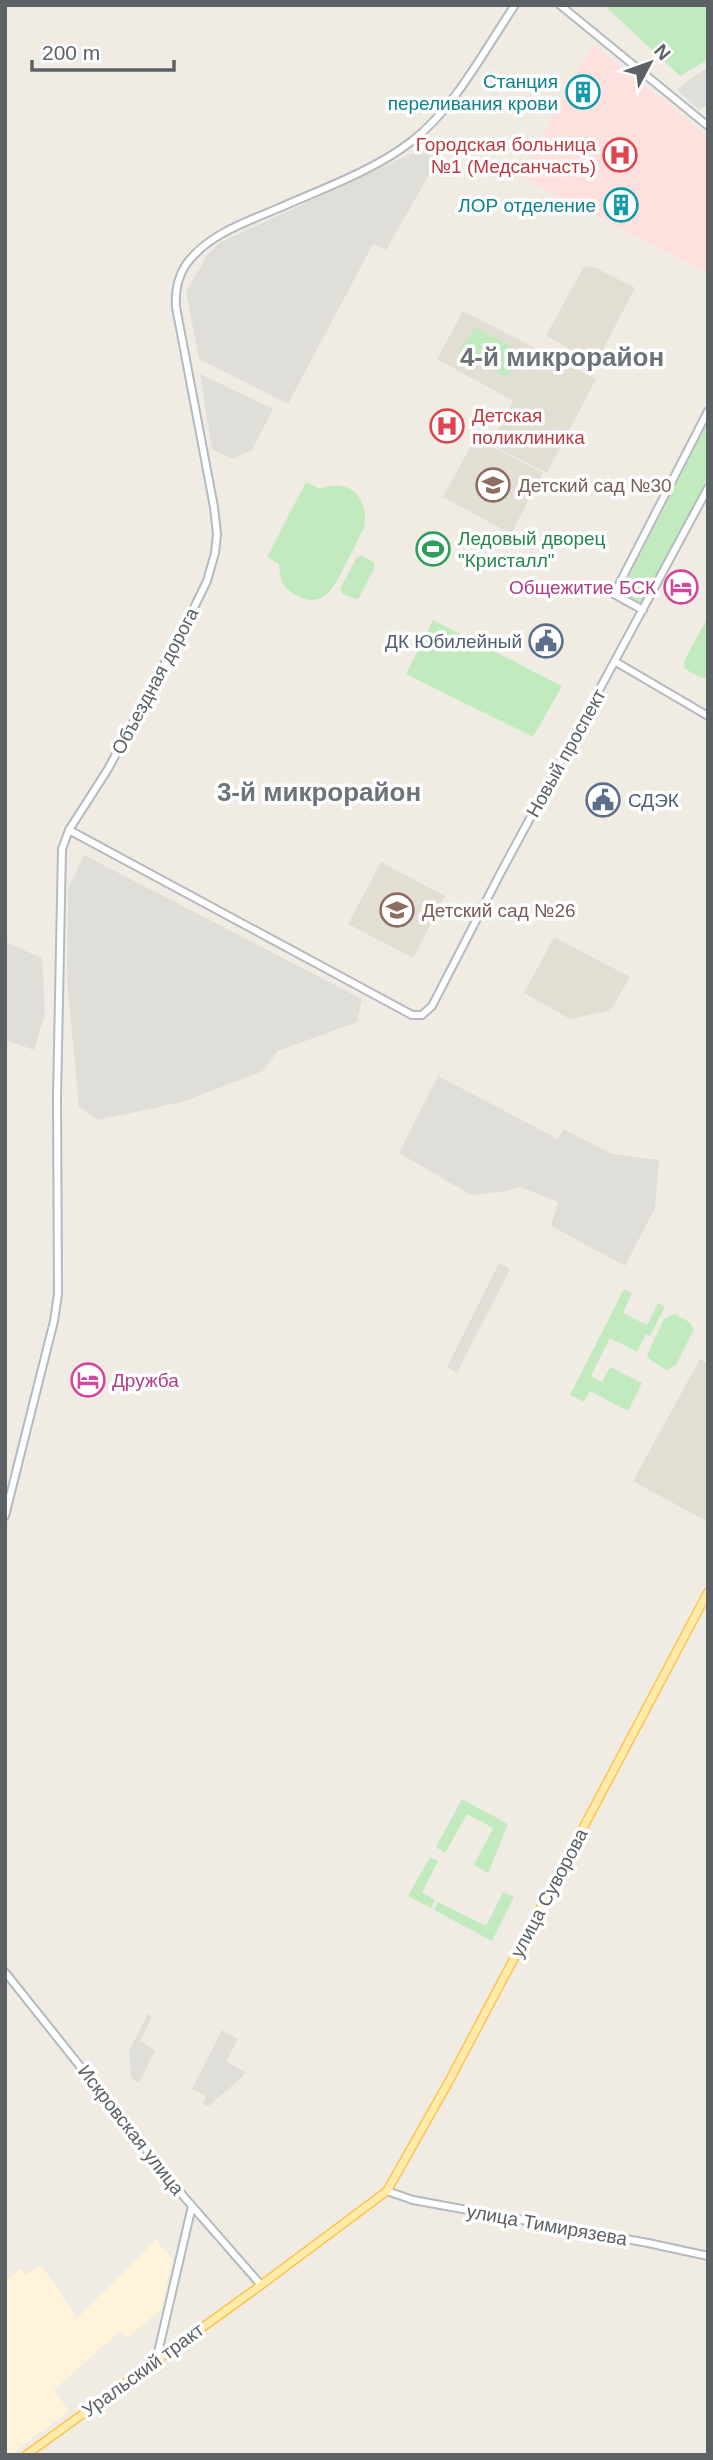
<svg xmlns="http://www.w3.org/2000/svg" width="713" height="2460" viewBox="0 0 713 2460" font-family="Arial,sans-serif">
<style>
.commercial{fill:#fff4da}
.industrial{fill:#e0ded8}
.education{fill:#e2ded4}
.medical{fill:#fee0df}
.green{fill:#c1eabe}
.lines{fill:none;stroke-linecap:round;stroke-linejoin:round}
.tertiary-casing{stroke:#b6babf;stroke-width:10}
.secondary-casing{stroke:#b5babf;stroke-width:10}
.primary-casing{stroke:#ffc24e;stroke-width:10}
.tertiary{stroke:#fff;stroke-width:6}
.secondary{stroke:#fff;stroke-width:6}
.primary{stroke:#ffecaa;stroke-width:7}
.labels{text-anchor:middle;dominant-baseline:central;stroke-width:7;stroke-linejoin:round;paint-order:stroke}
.culture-label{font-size:19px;fill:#0d838f;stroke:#fff;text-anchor:end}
.health-label{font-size:19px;fill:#be3a42;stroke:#fff;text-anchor:end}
.education-label{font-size:19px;fill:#785e54;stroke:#fff;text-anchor:start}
.leisure-label{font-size:19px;fill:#27864d;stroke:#fff;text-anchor:start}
.hotel-label{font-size:19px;fill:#b23c85;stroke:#fff;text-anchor:end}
.service-label{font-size:19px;fill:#4e5e75;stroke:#fff;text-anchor:end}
.street-label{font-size:19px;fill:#5c6166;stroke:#fff}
.district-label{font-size:26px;font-weight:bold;fill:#6d7378;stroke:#fff}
</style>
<rect width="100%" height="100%" fill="#f0ece4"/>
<path class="commercial" d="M156,2240L172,2259L161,2310L126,2338L120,2331L54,2390L69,2411L10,2455H5V2281L20,2268L26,2275L41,2265L77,2318Z"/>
<path class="industrial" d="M708,68V104L699,110L677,90L688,80Z
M434,143L441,154L386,250L373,244L288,404L199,359L186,292L208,254L219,243Z
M200,374L273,409L252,450L232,459L212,449Z
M84,855L362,999L357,1022L278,1051L263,1071L182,1102L98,1120L79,1107L67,980L68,889Z
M5,942L42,958L45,1013L34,1050L5,1040Z
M438,1076L558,1139L563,1129L612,1154L659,1160L655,1208L625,1266L551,1226L558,1202L520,1187L506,1191L471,1195L399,1153Z
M499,1263L510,1269L457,1373L447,1367Z
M148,2014L152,2016L140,2041L155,2050L139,2083L131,2078L129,2051Z
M222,2030L238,2039L226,2061L245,2072L243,2076L209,2106L203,2104L206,2096L192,2089Z"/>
<path class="education" d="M584,266L596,268L635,288L596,363L546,336Z
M463,311L596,379L547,473L490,444L513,401L437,359Z
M475,438L543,473L511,534L443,497Z
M381,862L445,896L413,958L348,924Z
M554,937L630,977L610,1011L570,1019L524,993Z
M700,1359L708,1364V1522L633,1481Z"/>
<path class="medical" d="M593,44L708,137L706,272L525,179L522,172Z"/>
<path class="green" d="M604,5H708V59L680,76Z
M475,327L519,351L512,370L505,376L462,353L463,345Z
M708,422V478L642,604L621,592Z
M306,482L320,489C349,477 370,498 364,528C356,542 337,587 326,595C317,602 305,601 296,595C282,587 280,579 279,564L267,557Z
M361,556L374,562L375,567L359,598L355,599L342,593L340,589L357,557Z
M708,617V676L702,678L685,669L684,661Z
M433,620L562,686L533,737L406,674Z
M624,1289L632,1293L623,1313L647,1325L658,1303L665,1307L650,1336L646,1334L637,1352L610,1338L591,1376L602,1382L610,1367L642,1383L628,1411L590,1391L584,1402L570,1395Z
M674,1314L689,1322L694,1329L676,1365L667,1370L650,1360L647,1355L664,1319Z
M462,1799L508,1824L488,1873L474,1865L493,1828L467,1814L445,1853L436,1847Z
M430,1857L438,1861L422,1892L435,1900L431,1908L408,1896Z
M503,1892L514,1897L492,1941L434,1910L438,1902L486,1926Z"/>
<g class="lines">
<defs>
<path id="tertiary" d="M643,610L614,594L708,411
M616,662L708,716
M69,830L412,1015H422L432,1006L500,874L708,488"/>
<path id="secondary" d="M560,5L708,126
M5,1516L54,1321L58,1294L57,1098L62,849L69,830L108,769L189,618L207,581L215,553L217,534L214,507L176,307C175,293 177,279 185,266C206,235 246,222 279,208C322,189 375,170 412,141C454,109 485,49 515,5
M5,1972L185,2198L261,2285
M387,2191L413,2200L648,2243L708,2256
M156,2361L192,2206"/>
<path id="primary" d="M26,2455L257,2288L387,2191L448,2083L708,1592"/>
</defs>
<use href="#tertiary" class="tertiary-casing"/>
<use href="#secondary" class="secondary-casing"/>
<use href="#primary" class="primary-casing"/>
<use href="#tertiary" class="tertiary"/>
<use href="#secondary" class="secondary"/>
<use href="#primary" class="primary"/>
</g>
<defs>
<symbol id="building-ring" viewBox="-11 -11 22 22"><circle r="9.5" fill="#fff" stroke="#0f9aa8" stroke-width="1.5"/><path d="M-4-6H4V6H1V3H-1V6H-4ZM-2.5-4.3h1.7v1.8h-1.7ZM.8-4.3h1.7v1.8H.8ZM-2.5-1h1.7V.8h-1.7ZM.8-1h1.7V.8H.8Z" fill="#0f9aa8"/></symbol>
<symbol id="hospital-ring" viewBox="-11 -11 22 22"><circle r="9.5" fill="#fff" stroke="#e0444e" stroke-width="1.5"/><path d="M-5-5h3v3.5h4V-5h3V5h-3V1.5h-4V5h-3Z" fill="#e0444e"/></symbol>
<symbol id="school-ring" viewBox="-11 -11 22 22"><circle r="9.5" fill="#fff" stroke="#8d6e63" stroke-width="1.5"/><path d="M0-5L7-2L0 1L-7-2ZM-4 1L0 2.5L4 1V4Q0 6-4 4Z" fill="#8d6e63"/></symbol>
<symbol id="stadium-ring" viewBox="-11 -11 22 22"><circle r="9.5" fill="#fff" stroke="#2e9e5b" stroke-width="1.5"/><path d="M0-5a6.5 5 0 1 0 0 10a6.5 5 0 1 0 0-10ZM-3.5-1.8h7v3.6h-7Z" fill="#2e9e5b"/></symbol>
<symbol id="hotel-ring" viewBox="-11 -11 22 22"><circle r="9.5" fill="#fff" stroke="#d1479c" stroke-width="1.5"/><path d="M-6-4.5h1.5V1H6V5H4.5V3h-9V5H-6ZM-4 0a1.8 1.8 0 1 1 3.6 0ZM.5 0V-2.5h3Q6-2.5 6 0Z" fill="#d1479c"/></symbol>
<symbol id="civic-ring" viewBox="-11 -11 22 22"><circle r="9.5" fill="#fff" stroke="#5c6f8a" stroke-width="1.5"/><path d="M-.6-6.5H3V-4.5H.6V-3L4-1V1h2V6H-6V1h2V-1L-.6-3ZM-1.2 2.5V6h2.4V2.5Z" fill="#5c6f8a"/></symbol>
</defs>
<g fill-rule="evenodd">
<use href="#building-ring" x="564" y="73" width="38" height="38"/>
<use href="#hospital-ring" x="601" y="136" width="38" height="38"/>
<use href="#building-ring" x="602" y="186" width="38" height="38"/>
<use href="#hospital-ring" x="428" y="407" width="38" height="38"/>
<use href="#school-ring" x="474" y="466" width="38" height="38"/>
<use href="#stadium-ring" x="414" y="530" width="38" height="38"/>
<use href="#hotel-ring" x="662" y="568" width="38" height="38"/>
<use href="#civic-ring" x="527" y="622" width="38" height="38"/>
<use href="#civic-ring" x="584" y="781" width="38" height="38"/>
<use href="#school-ring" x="378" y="891" width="38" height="38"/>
<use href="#hotel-ring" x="69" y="1361" width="38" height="38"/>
</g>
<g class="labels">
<g class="culture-label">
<text x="558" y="81">Станция<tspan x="558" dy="22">переливания крови</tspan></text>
<text x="596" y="205">ЛОР отделение</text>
</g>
<g class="health-label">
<text x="596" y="144">Городская больница<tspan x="596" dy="22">№1 (Медсанчасть)</tspan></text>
<text x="472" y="415" text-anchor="start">Детская<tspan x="472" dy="22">поликлиника</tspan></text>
</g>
<g class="education-label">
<text x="518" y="485">Детский сад №30</text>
<text x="422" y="910">Детский сад №26</text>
</g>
<g class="leisure-label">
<text x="458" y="538">Ледовый дворец<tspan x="458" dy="22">"Кристалл"</tspan></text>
</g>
<g class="hotel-label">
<text x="656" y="587">Общежитие БСК</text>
<text x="112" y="1380" text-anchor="start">Дружба</text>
</g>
<g class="service-label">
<text x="522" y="641">ДК Юбилейный</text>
<text x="628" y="800" text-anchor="start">СДЭК</text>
</g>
<g class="street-label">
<text transform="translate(155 681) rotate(-62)">Объездная дорога</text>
<text transform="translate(566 753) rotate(-61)">Новый проспект</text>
<text transform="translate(549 1893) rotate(-62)">улица Суворова</text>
<text transform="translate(131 2130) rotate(52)">Искровская улица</text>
<text transform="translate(547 2225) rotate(10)">улица Тимирязева</text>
<text transform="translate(143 2370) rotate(-36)">Уральский тракт</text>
</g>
<g class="district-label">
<text x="562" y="357">4-й микрорайон</text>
<text x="319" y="792">3-й микрорайон</text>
</g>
</g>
<rect width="713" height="2460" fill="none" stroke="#5c6166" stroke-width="14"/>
<g transform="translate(650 63) rotate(49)" stroke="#ffffff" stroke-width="5" paint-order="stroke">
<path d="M0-5L12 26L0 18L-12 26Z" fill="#5c6166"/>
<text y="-10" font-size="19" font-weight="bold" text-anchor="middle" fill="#5c6166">N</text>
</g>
<path d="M32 60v10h142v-10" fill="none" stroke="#5c6166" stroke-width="3.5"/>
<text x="42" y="60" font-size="21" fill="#5c6166" stroke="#ffffff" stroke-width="5" paint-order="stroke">200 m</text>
</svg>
